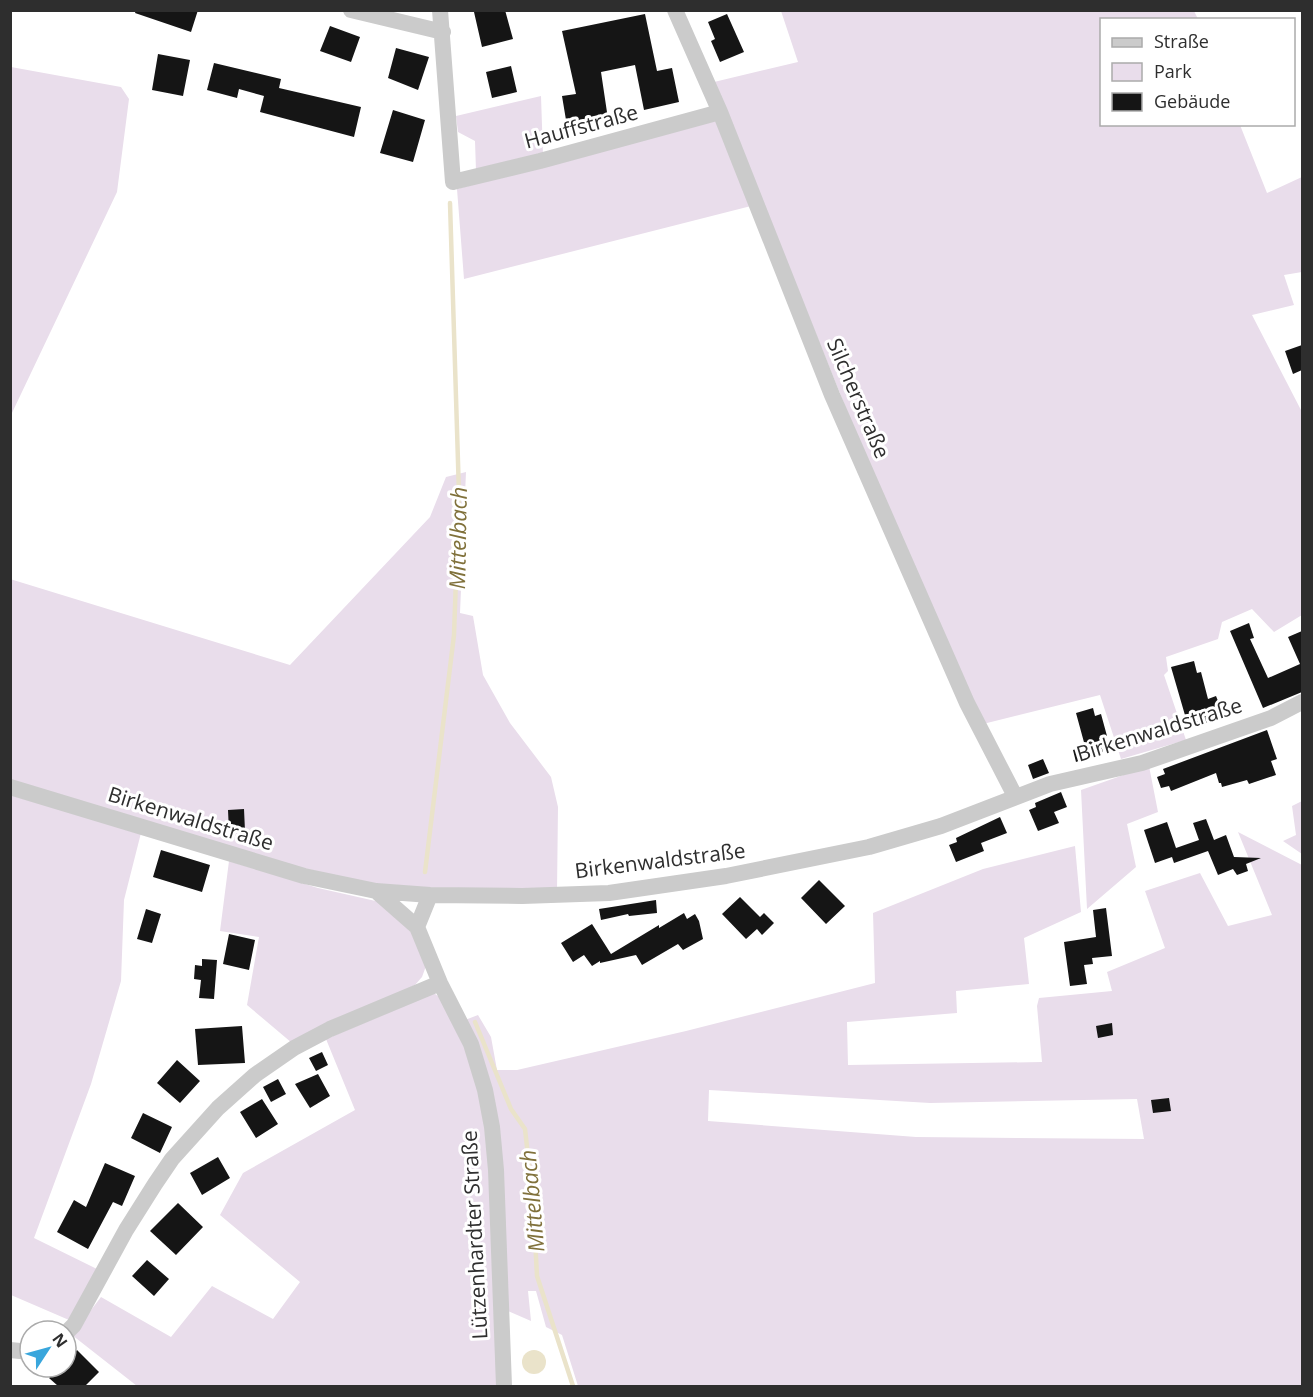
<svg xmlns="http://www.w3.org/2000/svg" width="1313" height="1397" viewBox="0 0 1313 1397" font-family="'Open Sans',sans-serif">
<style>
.green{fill:#e9ddeb;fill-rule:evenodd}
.water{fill:#eae3ca}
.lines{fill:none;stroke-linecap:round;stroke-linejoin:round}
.stream{stroke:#eae3ca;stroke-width:4.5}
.building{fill:#151515}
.street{stroke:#cbcbcb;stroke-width:16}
.labels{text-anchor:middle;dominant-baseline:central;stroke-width:6;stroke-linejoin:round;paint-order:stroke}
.street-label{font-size:21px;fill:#2e2e2e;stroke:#fff}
.water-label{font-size:22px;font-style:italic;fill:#80713b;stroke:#fff}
</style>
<rect width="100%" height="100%" fill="#fff"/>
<path class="green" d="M781,11H1194L1198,19L1102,20V124L1240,125L1267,193L1302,177V272L1284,275L1294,305L1252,315L1302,412V615L1274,632L1252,609L1222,622L1218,639L1166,657L1168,671L1164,675L1186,740L1121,759L1100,695L983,724L873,475L714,82L798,62Z
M11,67L121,87L129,99L117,192L11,415Z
M541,96L543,155L476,171L475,141L458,132L456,116Z
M715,121L724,128L751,206L464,279L457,189Z
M466,472L460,613L473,616L483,675L510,723L551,777L558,807L557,891L443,889L373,884L289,865L11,780L10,579L290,665L430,517L446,477Z
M1149,766L1158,812L1127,824L1136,867L1087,909L1081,790Z
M10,795L141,833L124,900L121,981L91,1084L34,1238L99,1270L69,1320L11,1295Z
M1302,801V854L1283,841L1296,835L1292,806Z
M1238,832L1302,865V1386H578L562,1335L546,1327L536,1291H528L531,1321L506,1310L500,1176L465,1020L478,1015L491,1037L497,1070H517L686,1031L875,983L873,913L983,869L1075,846L1081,912L1024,938L1029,984L956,991L957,1013L847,1022L848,1065L1042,1062L1037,1006L1039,998L1112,991L1107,972L1165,948L1145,891L1200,873L1228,926L1272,915ZM709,1090L930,1103L1137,1099L1144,1139L916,1137L708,1121Z
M229,861L318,888L380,902L410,930L426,966L422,977L415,985L292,1043L247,1005L259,937L220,931Z
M434,993L444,1001L468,1054L484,1110L492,1184L499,1386H137L72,1335L101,1297L171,1337L212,1286L273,1319L300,1282L220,1215L243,1173L355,1110L326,1039Z"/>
<path class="water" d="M522 1362a12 12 0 1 1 24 0a12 12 0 1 1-24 0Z"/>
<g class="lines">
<path class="stream" d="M425,872L454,635L459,494L450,203
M475,1022L511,1109L525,1129L533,1200L537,1276L573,1386"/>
</g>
<path class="building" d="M136,10H198L191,32L135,13Z
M480,10H505L513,39L482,47L474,12Z
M645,14L657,71L672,68L679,102L644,110L635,65L601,72L608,119L567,126L562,96L576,94L562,31Z
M727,14L744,52L720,62L711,41L715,39L708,22Z
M330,26L360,37L351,62L320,51Z
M396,48L429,57L418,90L388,78Z
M158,54L190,60L183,96L152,90Z
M214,63L281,79L279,88L361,107L354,137L260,112L264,96L239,89L237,98L207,90Z
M511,66L517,92L492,98L486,72Z
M393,110L425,120L413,162L380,153Z
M1302,345V370L1293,374L1285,351Z
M1249,623L1254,638L1250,639L1268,678L1300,664L1288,637L1302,631V692L1263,708L1230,631Z
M1194,661L1197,673L1201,672L1208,699L1216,696L1224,716L1189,729L1171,667Z
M1093,708L1095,716L1101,714L1107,736L1099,738L1103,752L1076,762L1073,750L1085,746L1076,713Z
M1267,730L1277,759L1271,761L1276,775L1249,784L1247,780L1222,787L1221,783H1219L1216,773L1171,791L1169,786L1161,788L1157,777L1165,774L1163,769Z
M1043,759L1049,773L1033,779L1028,765Z
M1061,792L1067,807L1054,812L1059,823L1038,831L1029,810L1036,807L1035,803Z
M244,809L245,831L229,832L228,810Z
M1000,817L1007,833L981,843L984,851L956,862L949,845L957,842L956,838Z
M1206,819L1214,840L1226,835L1234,857L1261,858L1246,864L1248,871L1237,875L1233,869L1218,875L1208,851L1174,863L1172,857L1155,863L1144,830L1167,822L1176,848L1199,840L1193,823Z
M161,850L210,865L202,892L153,877Z
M819,880L845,906L826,924L801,898Z
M740,897L760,917L764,913L774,923L762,935L757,929L746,939L722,914Z
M656,900L657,913L629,916L628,914L601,920L599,909Z
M1106,908L1112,956L1092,958L1093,964L1084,965L1087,984L1070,986L1064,942L1096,937L1093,910Z
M146,909L161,914L152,943L137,939Z
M684,913L687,919L695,914L699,921L703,939L683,950L678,944L642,965L636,955L600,963V961L592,966L584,955L573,962L561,943L592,924L611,954L659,925V928Z
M229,934L255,940L249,970L223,964Z
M202,959L217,960L214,999L199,998L201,980L194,979L195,965L202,966Z
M1112,1023L1113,1035L1098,1038L1096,1026Z
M242,1026L245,1063L198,1065L195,1029Z
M322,1052L328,1065L316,1071L309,1058Z
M177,1060L200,1081L180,1103L157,1083Z
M318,1074L330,1096L310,1108L295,1084Z
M278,1079L286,1094L271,1102L263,1087Z
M1169,1098L1171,1111L1153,1113L1151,1100Z
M262,1099L278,1124L256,1138L240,1112Z
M143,1113L172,1127L160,1153L131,1138Z
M218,1157L230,1178L202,1195L190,1173Z
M105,1163L135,1176L122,1206L113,1202L88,1249L57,1232L74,1200L86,1207Z
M178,1203L203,1227L176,1255L150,1231Z
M147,1260L169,1279L154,1296L132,1276Z
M77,1350L99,1372L85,1386H58L49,1378L60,1367H66V1361Z"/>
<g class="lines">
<path class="street" d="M351,10L443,32
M440,10L453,182L540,161L720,112
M675,10L720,112L832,395L967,703L1015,796
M10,787L304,876L376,891L430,895L522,896L609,893L726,876L869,847L941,826L1050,784L1142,763L1271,718L1302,702
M376,891L417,927L440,983L471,1044L485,1090L492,1127L496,1170L504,1386
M417,927L430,895
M66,1333L74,1325L126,1230L155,1184L172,1159L218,1108L255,1075L294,1048L330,1029L440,983
M10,1350L30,1352"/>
</g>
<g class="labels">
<g class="street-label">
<text transform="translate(581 126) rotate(-15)">Hauffstraße</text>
<text transform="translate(859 398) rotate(67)">Silcherstraße</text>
<text transform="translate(1159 729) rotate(-17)">Birkenwaldstraße</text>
<text transform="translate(191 818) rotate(17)">Birkenwaldstraße</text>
<text transform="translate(660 860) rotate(-7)">Birkenwaldstraße</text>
<text transform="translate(474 1235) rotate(-93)">Lützenhardter Straße</text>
</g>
<g class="water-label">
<text transform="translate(457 538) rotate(-89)">Mittelbach</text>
<text transform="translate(531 1201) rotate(-95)">Mittelbach</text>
</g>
</g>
<rect width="1313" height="1397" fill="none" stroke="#2e2e2e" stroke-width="24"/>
<rect x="1100" y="18" width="195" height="108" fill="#ffffff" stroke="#ababab" stroke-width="1.5"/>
<rect x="1112" y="38" width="30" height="9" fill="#cbcbcb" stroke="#ababab" stroke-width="1.5"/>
<text x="1154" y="48" font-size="18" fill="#2e2e2e">Straße</text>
<rect x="1112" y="63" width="30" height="18" fill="#e9ddeb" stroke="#ababab" stroke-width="1.5"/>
<text x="1154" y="78" font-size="18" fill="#2e2e2e">Park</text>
<rect x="1112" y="93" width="30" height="18" fill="#151515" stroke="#ababab" stroke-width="1.5"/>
<text x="1154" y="108" font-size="18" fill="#2e2e2e">Gebäude</text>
<g transform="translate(48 1349) rotate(54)"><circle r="28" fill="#ffffff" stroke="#ababab" stroke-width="1.5"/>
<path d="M0-4.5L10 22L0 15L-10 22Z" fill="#39a6dc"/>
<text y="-9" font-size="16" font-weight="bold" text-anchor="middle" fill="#2e2e2e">N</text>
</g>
</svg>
